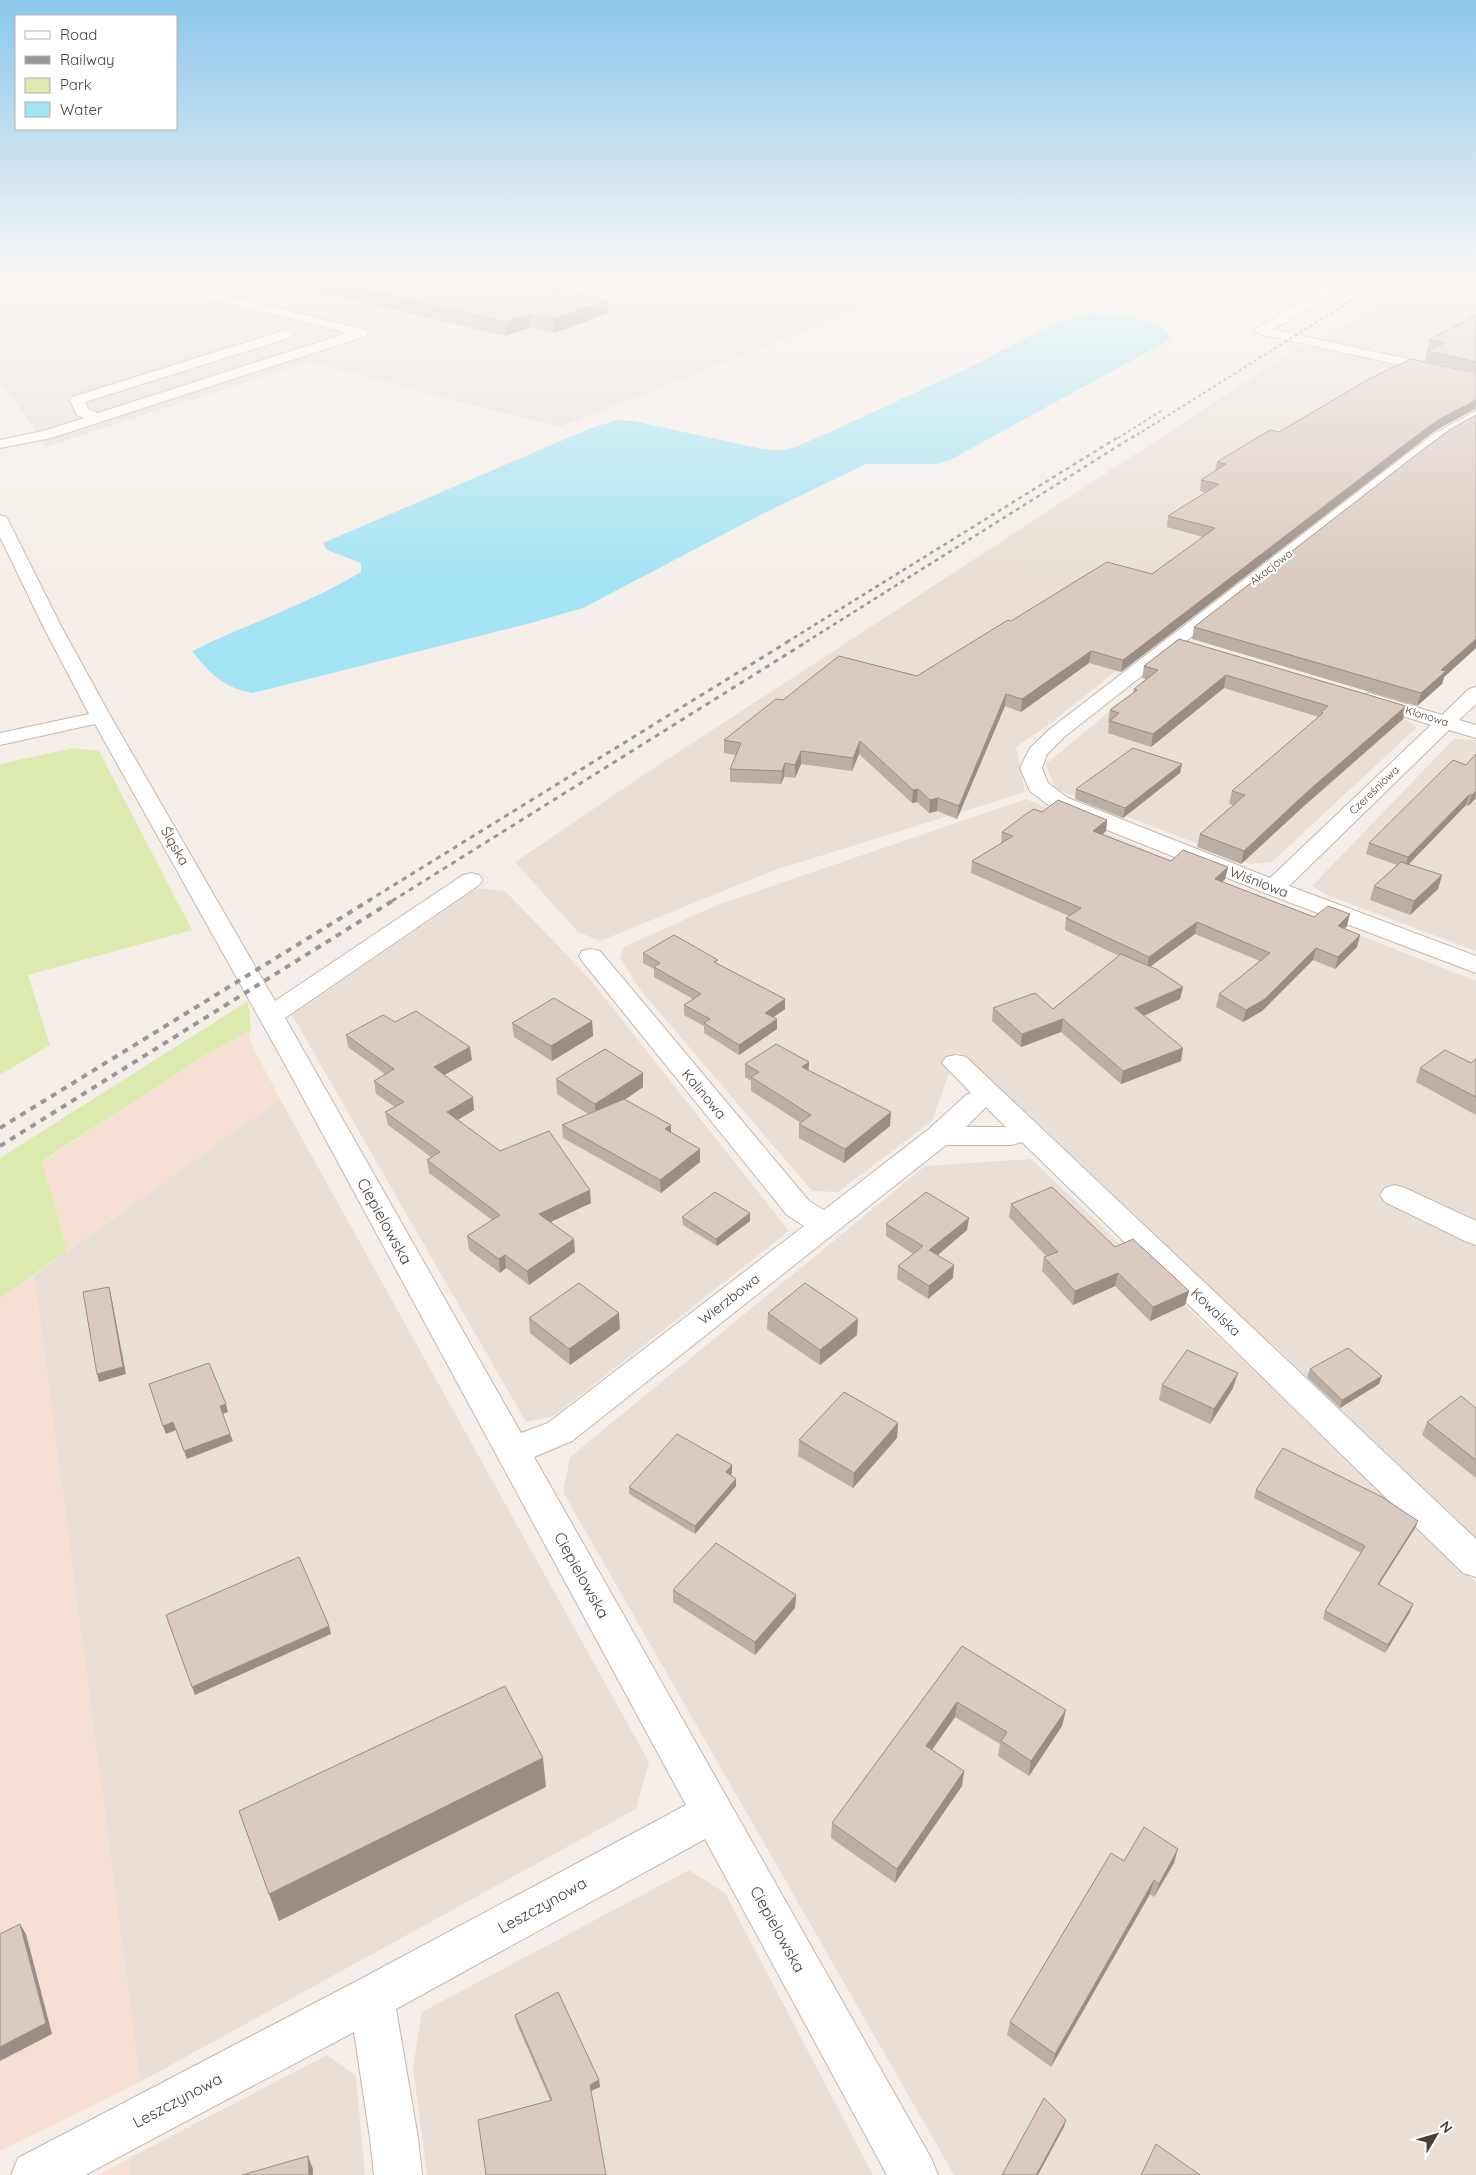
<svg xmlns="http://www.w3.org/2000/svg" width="1476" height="2175" viewBox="0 0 1476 2175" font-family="Quicksand,sans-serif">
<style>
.residential{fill:#e9dfd6}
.commercial{fill:#f7e0d3}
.industrial{fill:#e7e0dd}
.green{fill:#dceab0}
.water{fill:#a3e3f3}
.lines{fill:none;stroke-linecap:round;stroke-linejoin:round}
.minor-casing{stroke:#c3b7ad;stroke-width:2}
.minor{fill:#fff;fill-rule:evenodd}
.rail-far3{stroke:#979797;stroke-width:2;stroke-dasharray:3 3;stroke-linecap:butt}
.rail-far2{stroke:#979797;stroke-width:2.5;stroke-dasharray:4 4;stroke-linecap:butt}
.rail-far1{stroke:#979797;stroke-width:3;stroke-dasharray:5 5;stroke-linecap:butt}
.rail{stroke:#979797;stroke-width:4;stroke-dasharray:6 6;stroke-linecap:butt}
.wall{fill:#bbaea5}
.shaded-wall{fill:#998d86}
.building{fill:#dacac0;stroke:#998d86}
.labels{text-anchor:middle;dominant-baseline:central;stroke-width:4.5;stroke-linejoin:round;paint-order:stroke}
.far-street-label{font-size:11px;fill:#483e36;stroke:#fff}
.street-label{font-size:14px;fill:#483e36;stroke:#fff}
.near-street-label{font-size:16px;fill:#483e36;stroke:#fff}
</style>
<rect width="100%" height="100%" fill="#f5eee8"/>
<path class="residential" d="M1417,276H1476V374L1327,342L1325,339Z
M1308,345L1476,383L1434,427L1178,622L1048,725L1016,747L1025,792L775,870L600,941L578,932L515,862L648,772L1298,348Z
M1197,654L1407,720L1417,727L1272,862L1251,864L1055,789L1046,764L1178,655Z
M1454,739L1476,740V951L1327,895L1312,886Z
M1026,799L1186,867L1476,981V1541L957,1051L932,1121L838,1192L812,1191L638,987L620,958L624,947L717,905Z
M477,888L505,891L589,978L789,1231L554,1416L526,1422L292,1015Z
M280,1099L649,1762L636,1809L140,2082L34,1275Z
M1031,1159L1476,1582V2175H954L563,1492L570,1457L925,1166Z
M689,1870L725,1893L873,2175H427L413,2068L422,2012Z
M327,2055L356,2076L365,2175H129L131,2157Z"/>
<path class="commercial" d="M251,1030L249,1039L280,1099L67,1251L42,1162L210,1052Z
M34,1275L140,2082L0,2151V1298Z
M131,2157L129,2175H98Z"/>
<path class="industrial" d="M0,276H947L559,427L308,362L46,447L0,379Z"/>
<path class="green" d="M73,748L99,751L192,930L28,975L50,1045L0,1075V764Z
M248,1001L251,1030L210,1052L42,1161L67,1251L0,1298V1158Z"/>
<path class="water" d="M1093,313C1118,315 1151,317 1170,334L1169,340L950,460L937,464H866L762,514L583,608L531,623L253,693C224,688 210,674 192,651C248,624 308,604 361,572V563L327,550L323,543L591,428L618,420L633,421L762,449L783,450L796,447C857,420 918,392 978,363C1015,345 1052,320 1093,313Z"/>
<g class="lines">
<defs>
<path id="minor" d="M126,276H147L366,330L367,333L366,336L51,438L0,448V440L43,431L84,418L77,415L70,400L72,397L282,331L287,330L293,334L292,337L85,402L88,409L98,413L347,333L128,278Z
M1344,276H1358L1287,322L1272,329L1476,374V382L1260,334L1254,330Z
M0,278L31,287L33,290L27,294L0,286Z
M1476,411V421L1447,438L1421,457L1064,737L1047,754L1042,768L1048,783L1068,798L1270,878L1431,725L1362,703L1359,699L1362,695L1369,693L1376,695L1442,715L1469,689L1476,687V704L1459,720L1476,725V738L1449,730L1289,886L1476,956V973L1265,893L1052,808L1030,791L1020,768L1030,748L1050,729L1411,451L1437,432Z
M0,515L6,517L8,520L61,626L111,717L275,1001L463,875L471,873L479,875L483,880L479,885L285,1018L521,1433L548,1423L804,1226L787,1215L582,961L579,956L582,951L591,949L600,951L809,1201L824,1210L929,1129L966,1095L971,1093L942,1063L946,1057L956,1055L966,1057L1476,1539V1577L1463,1573L1022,1142L1011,1145H946L572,1441L534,1457L931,2158L938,2175H887L705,1839L396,2009L418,2138L422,2175H374L370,2138L354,2032L85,2175H11L18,2158L355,1982L686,1805L281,1057L95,724L0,745V733L89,714L43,626L0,537ZM986,1107L1006,1127H966Z
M1395,1185L1405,1188L1476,1221V1245L1465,1241L1385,1202L1380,1195L1385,1188Z"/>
</defs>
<use href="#minor" class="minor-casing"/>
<use href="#minor" class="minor"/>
<path class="rail-far3" d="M1118,438L1161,411
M1132,438L1390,276"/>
<path class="rail-far2" d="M787,642L1120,436
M806,642L1134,436"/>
<path class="rail-far1" d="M368,901L789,641
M392,901L808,641"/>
<path class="rail" d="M0,1128L370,900
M0,1146L394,900"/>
</g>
<path class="wall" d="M253,276H521L512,279L608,300V313L554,333L531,327L506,336Z
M1476,315V372L1425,361L1427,351L1431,350L1427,349L1429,340Z
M1476,373V410L1475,409L1436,430L1410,450L1121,672L1089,663L1021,712L1005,706L957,819L937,811L929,813L917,802L912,803L859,754L852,771L801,764L795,778L784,777L781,784L730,782V769L736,755L724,753V740L783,700L917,676L1011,621L1152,574L1203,537L1167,527L1168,516L1206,493L1200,491L1201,480L1215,471L1217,462L1279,432Z
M1476,415V648L1444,677L1442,684L1417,706L1192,639L1194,627Z
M1179,639L1406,706L1403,719L1304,806L1241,864L1197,847L1200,834L1233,805L1229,804L1232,791L1319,717L1224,688L1151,747L1108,733L1109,723H1108L1110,710L1133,693L1134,689L1146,679L1142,678L1144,666Z
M1476,754V800L1475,799L1468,806L1466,805L1409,864L1442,875L1438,889L1410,915L1370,900L1374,886L1397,865L1366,854L1369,843L1466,765Z
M1182,764L1180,773L1123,818L1075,799L1076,789Z
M1042,812L1107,820L1106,831L1102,835L1171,861L1228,867L1225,879L1222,882L1314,917L1347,926L1344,929L1360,935L1357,947L1335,969L1313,960L1262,1011L1243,1022L1216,1007L1219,994L1260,961L1195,934L1150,966L1183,987L1180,999L1144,1016L1181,1061L1121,1084L1061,1032L1021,1047L992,1021L993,1008L1053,1009L1119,956L1065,930L1066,918L1069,916L971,873L972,861L1001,844L1002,832Z
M643,953L718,964L785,999V1009L773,1017L777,1019V1029L739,1055L704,1033V1026L684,1015V1005L693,999L654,977V969L643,963Z
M592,1021L593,1036L552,1061L514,1037L512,1023Z
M395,1022L472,1060L444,1075L474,1110L458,1120L500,1151L591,1203L551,1222L575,1252L529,1285L506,1268L500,1273L469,1250L467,1236L492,1220L429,1173L427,1160L431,1157L388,1125L385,1112L395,1107L376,1094L374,1081L385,1074L348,1047L346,1035Z
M1476,1059V1115L1416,1082L1420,1068L1471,1063Z
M809,1062L808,1070L890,1126L844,1163L799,1138V1124L801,1123L751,1091V1081L745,1077V1064Z
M556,1079L643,1087L625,1100L671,1132L700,1149V1162L661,1193L563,1138L562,1125L588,1114L557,1094Z
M1011,1204L1115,1247L1189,1291L1185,1305L1150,1321L1115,1286L1073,1305L1042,1271L1044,1257H1047L1009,1217Z
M750,1213V1221L717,1246L683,1225L682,1217Z
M886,1224L967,1230L938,1255L953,1278L928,1299L897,1279L898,1266L913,1254L886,1236Z
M768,1313L857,1335L820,1365L767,1329Z
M529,1318L620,1329L570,1365L530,1333Z
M1310,1369L1382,1376L1379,1384L1340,1408L1307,1377Z
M1162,1385L1233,1388L1210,1424L1159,1400Z
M1476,1408V1478L1422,1435L1427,1422Z
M898,1423L897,1438L853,1488L798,1456L799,1440Z
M732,1473L731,1475L736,1486L695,1534L629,1494V1487Z
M1256,1490L1418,1521L1415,1528L1379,1584L1410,1612L1385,1653L1323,1619L1325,1611L1361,1553L1254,1498Z
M673,1590L796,1595L795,1608L755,1655L673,1602Z
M962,1646L1062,1726L1029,1776L998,1756L1000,1744L955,1717L932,1750L964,1771L962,1786L895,1883L831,1838L832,1823Z
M1124,1861L1174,1863L1154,1897L1150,1894L1051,2067L1007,2035L1010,2022Z
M515,2015L599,2080L600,2087L591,2091L550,2100L516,2022Z"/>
<path class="shaded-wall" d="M487,276H521L488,287Z
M608,300V313L554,333L553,319Z
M530,314L531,327L506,336L505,322Z
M1476,400L1475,409L1436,430L1410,450L1121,672L1123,660L1412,439L1438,420Z
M1476,639V648L1444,677L1442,684L1417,706L1421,693L1441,670Z
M1091,651L1089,663L1021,712L1022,699Z
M1226,675L1224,688L1151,747L1153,734Z
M1006,694L1005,706L957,819L959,806Z
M1406,706L1403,719L1304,806L1241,864L1244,851L1307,792Z
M860,741L859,754L852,771L853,758Z
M801,751V764L795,778V765Z
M785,763L784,777L781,784L782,771Z
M1182,764L1180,773L1123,818L1125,808Z
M918,789L917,802L912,803L913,790Z
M1476,791L1475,799L1468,806L1472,795Z
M1469,795L1466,805L1405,868L1408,857Z
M938,798L937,811L929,813L930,800Z
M1107,820L1106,831L1091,843L1093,831Z
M1228,867L1225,879L1212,891L1215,879Z
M1442,875L1438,889L1410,915L1414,901Z
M1350,914L1347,926L1335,939L1338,926Z
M1197,922L1195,934L1147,969L1149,957Z
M1360,935L1357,947L1335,969L1338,957Z
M1316,948L1313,960L1262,1011L1243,1022L1246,1010Z
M1183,987L1180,999L1132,1021L1135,1008Z
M785,999V1009L765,1023V1013Z
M777,1019V1029L739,1055V1045Z
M1063,1019L1061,1032L1021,1047L1022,1034Z
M592,1021L593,1036L552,1061L551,1046Z
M470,1047L472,1060L435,1080L434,1067Z
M1183,1048L1181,1061L1121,1084L1123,1071Z
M809,1062L808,1076L802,1067Z
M643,1073V1087L596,1119L595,1104Z
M473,1097L474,1110L449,1125L447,1112Z
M891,1112L890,1126L844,1163L845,1149Z
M671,1125V1138L665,1129Z
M700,1149V1162L661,1193L660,1180Z
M590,1190L591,1203L540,1227L539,1214Z
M750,1213V1221L717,1246L716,1239Z
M969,1218L967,1230L928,1263L929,1250Z
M574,1239L575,1252L529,1285L527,1271Z
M505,1255L506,1268L500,1273L499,1259Z
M954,1265L953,1278L928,1299L929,1286Z
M1118,1273L1115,1286L1073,1305L1075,1291Z
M109,1287L111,1295L126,1374L99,1382L97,1374Z
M1189,1291L1185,1305L1150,1321L1153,1307Z
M619,1313L620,1329L570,1365L569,1349Z
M858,1319L857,1335L820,1365V1350Z
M1238,1373L1233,1388L1210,1424L1214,1409Z
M1382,1376L1379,1384L1340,1408L1342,1400Z
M226,1404L228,1412L222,1414L220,1406Z
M173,1422L176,1430L166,1434L163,1426Z
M898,1423L897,1438L853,1488L854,1473Z
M230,1434L233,1441L187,1459L184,1451Z
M732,1465V1473L726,1480V1472Z
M736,1479V1486L695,1534V1526Z
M1418,1521L1415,1528L1375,1591L1378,1584Z
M796,1595L795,1608L755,1655V1642Z
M1413,1604L1410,1612L1385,1653L1388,1645Z
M329,1626L331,1634L195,1695L192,1687Z
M957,1702L955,1717L924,1761L926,1746Z
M1066,1710L1062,1726L1029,1776L1031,1761Z
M543,1758L546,1787L279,1921L269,1894Z
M964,1771L962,1786L895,1883L897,1869Z
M1178,1849L1174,1863L1154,1897L1159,1884Z
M1154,1880L1150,1894L1051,2067L1055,2054Z
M20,1924L26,1934L52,2034L0,2061V2047Z
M599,2080L600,2087L591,2091L590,2085Z
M1066,2120L1064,2127L1038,2175H1036Z
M308,2156L313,2169V2175H309Z"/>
<path class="building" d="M305,276H497L608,300L553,319L530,314L505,322Z
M1476,315V362L1427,351L1445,343L1429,340Z
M1411,359L1476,373V400L1438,420L1412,439L1123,660L1091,651L1022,699L1006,694L959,806L938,798L930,800L918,789L913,790L860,741L853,758L801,751L795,765L785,763L782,771L730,769L741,743L724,740L776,699L783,700L839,656L917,676L1008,620L1011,621L1107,562L1152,574L1215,528L1168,516L1219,484L1201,480L1226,464L1217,462L1270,430L1279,432L1369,379Z
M1476,415V639L1441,670L1446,671L1421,693L1194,627L1425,448L1451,429Z
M1179,639L1406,706L1307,792L1244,851L1200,834L1245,795L1232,791L1323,713L1321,712L1328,706L1226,675L1153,734L1110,721L1119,713L1110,710L1137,690L1134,689L1158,670L1144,666Z
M1133,748L1182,764L1125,808L1076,789Z
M1476,754V791L1472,795H1469L1408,857L1369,843L1453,760L1466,765Z
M1058,800L1107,820L1093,831L1171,861L1183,850L1228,867L1215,879L1314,917L1328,906L1350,914L1338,926L1360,935L1338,957L1316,948L1265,999L1246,1010L1219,994L1270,953L1197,922L1149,957L1066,918L1081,908L972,861L1013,836L1002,832L1026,814L1034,809L1042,812Z
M1401,862L1442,875L1414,901L1374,886Z
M674,935L718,960L714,962L785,999L765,1013L777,1019L739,1045L704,1023L710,1019L684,1005L701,994L654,967L660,963L643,953Z
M1121,954L1156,969L1183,987L1135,1008L1183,1048L1123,1071L1063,1019L1022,1034L993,1008L1035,993L1053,1009Z
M554,998L592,1021L551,1046L512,1023Z
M416,1011L470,1047L434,1067L473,1097L447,1112L500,1151L549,1131L590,1190L539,1214L574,1239L527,1271L505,1255L499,1259L467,1236L500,1215L427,1160L440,1152L385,1112L404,1102L374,1081L394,1069L346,1035L383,1015L395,1022Z
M776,1044L809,1062L802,1067L891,1112L845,1149L799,1124L811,1115L751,1077L759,1072L745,1064Z
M605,1049L643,1073L595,1104L556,1079Z
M1445,1050L1471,1063L1476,1059V1097L1420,1068Z
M624,1099L671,1125L665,1129L700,1149L660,1180L562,1125Z
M1052,1187L1115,1247L1133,1239L1189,1291L1153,1307L1118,1273L1075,1291L1044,1257L1058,1252L1011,1204Z
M715,1192L750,1213L716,1239L682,1217Z
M926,1192L969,1218L929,1250L954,1265L929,1286L898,1266L923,1246L886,1224Z
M579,1283L619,1313L569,1349L529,1318Z
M805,1283L858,1319L820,1350L768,1313Z
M109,1287L123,1367L97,1374L83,1292Z
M1348,1348L1382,1376L1342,1400L1310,1369Z
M1187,1350L1238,1373L1214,1409L1162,1385Z
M209,1363L226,1404L220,1406L230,1434L184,1451L173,1422L163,1426L149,1384Z
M844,1392L898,1423L854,1473L799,1440Z
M1461,1396L1476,1408V1460L1427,1422Z
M677,1434L732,1465L726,1472L736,1479L695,1526L629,1487Z
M1283,1448L1382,1497L1418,1521L1378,1584L1413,1604L1388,1645L1325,1611L1365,1546L1256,1490Z
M716,1543L796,1595L755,1642L673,1590Z
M299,1557L329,1626L192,1687L166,1615Z
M962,1646L1066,1710L1031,1761L1001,1741L1007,1732L957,1702L926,1746L964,1771L897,1869L832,1823Z
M505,1686L543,1758L269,1894L239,1811Z
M1144,1827L1178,1849L1159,1884L1154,1880L1055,2054L1010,2022L1111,1853L1124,1861Z
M20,1924L46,2023L0,2047V1934Z
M558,1992L599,2080L590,2085L606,2175H486L478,2120L552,2100L515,2015Z
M1044,2098L1066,2120L1036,2175H1002Z
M1156,2144L1200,2175H1141Z
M308,2156L309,2175H242Z"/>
<linearGradient id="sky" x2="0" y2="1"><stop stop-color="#8cc7ec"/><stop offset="0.48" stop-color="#faf7f5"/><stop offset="1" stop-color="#faf7f5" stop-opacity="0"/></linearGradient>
<rect width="1476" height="581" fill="url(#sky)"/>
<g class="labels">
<g class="far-street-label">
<text transform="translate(1271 567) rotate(-38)">Akacjowa</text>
<text transform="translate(1427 716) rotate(17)">Klonowa</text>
<text transform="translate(1374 790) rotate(-44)">Czereśniowa</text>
</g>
<g class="street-label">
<text transform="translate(175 846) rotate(60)">Śląska</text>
<text transform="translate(1259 882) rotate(21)">Wiśniowa</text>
<text transform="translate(704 1094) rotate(50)">Kalinowa</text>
<text transform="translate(729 1299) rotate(-38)">Wierzbowa</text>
<text transform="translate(1216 1312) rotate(44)">Kowalska</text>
</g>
<g class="near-street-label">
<text transform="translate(385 1221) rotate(61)">Ciepielowska</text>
<text transform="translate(582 1575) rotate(61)">Ciepielowska</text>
<text transform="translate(542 1905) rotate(-29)">Leszczynowa</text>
<text transform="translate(778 1929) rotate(61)">Ciepielowska</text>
<text transform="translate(177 2100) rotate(-28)">Leszczynowa</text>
</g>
</g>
<rect x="15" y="15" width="162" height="115" fill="#ffffff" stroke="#b6b2af"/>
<rect x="25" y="31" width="25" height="8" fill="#ffffff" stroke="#b6b2af"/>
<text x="60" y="40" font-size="15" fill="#483e36">Road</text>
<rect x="25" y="56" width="25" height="8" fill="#979797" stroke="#b6b2af"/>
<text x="60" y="65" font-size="15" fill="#483e36">Railway</text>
<rect x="25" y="78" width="25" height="15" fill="#dceab0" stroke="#b6b2af"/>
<text x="60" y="90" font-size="15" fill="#483e36">Park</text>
<rect x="25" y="102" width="25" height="15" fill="#a3e3f3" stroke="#b6b2af"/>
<text x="60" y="115" font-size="15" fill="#483e36">Water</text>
<g transform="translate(1436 2135) rotate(52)" stroke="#ffffff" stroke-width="4" paint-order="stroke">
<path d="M0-4L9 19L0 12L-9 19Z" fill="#483e36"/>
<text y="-8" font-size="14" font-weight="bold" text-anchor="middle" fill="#483e36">N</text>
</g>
</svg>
